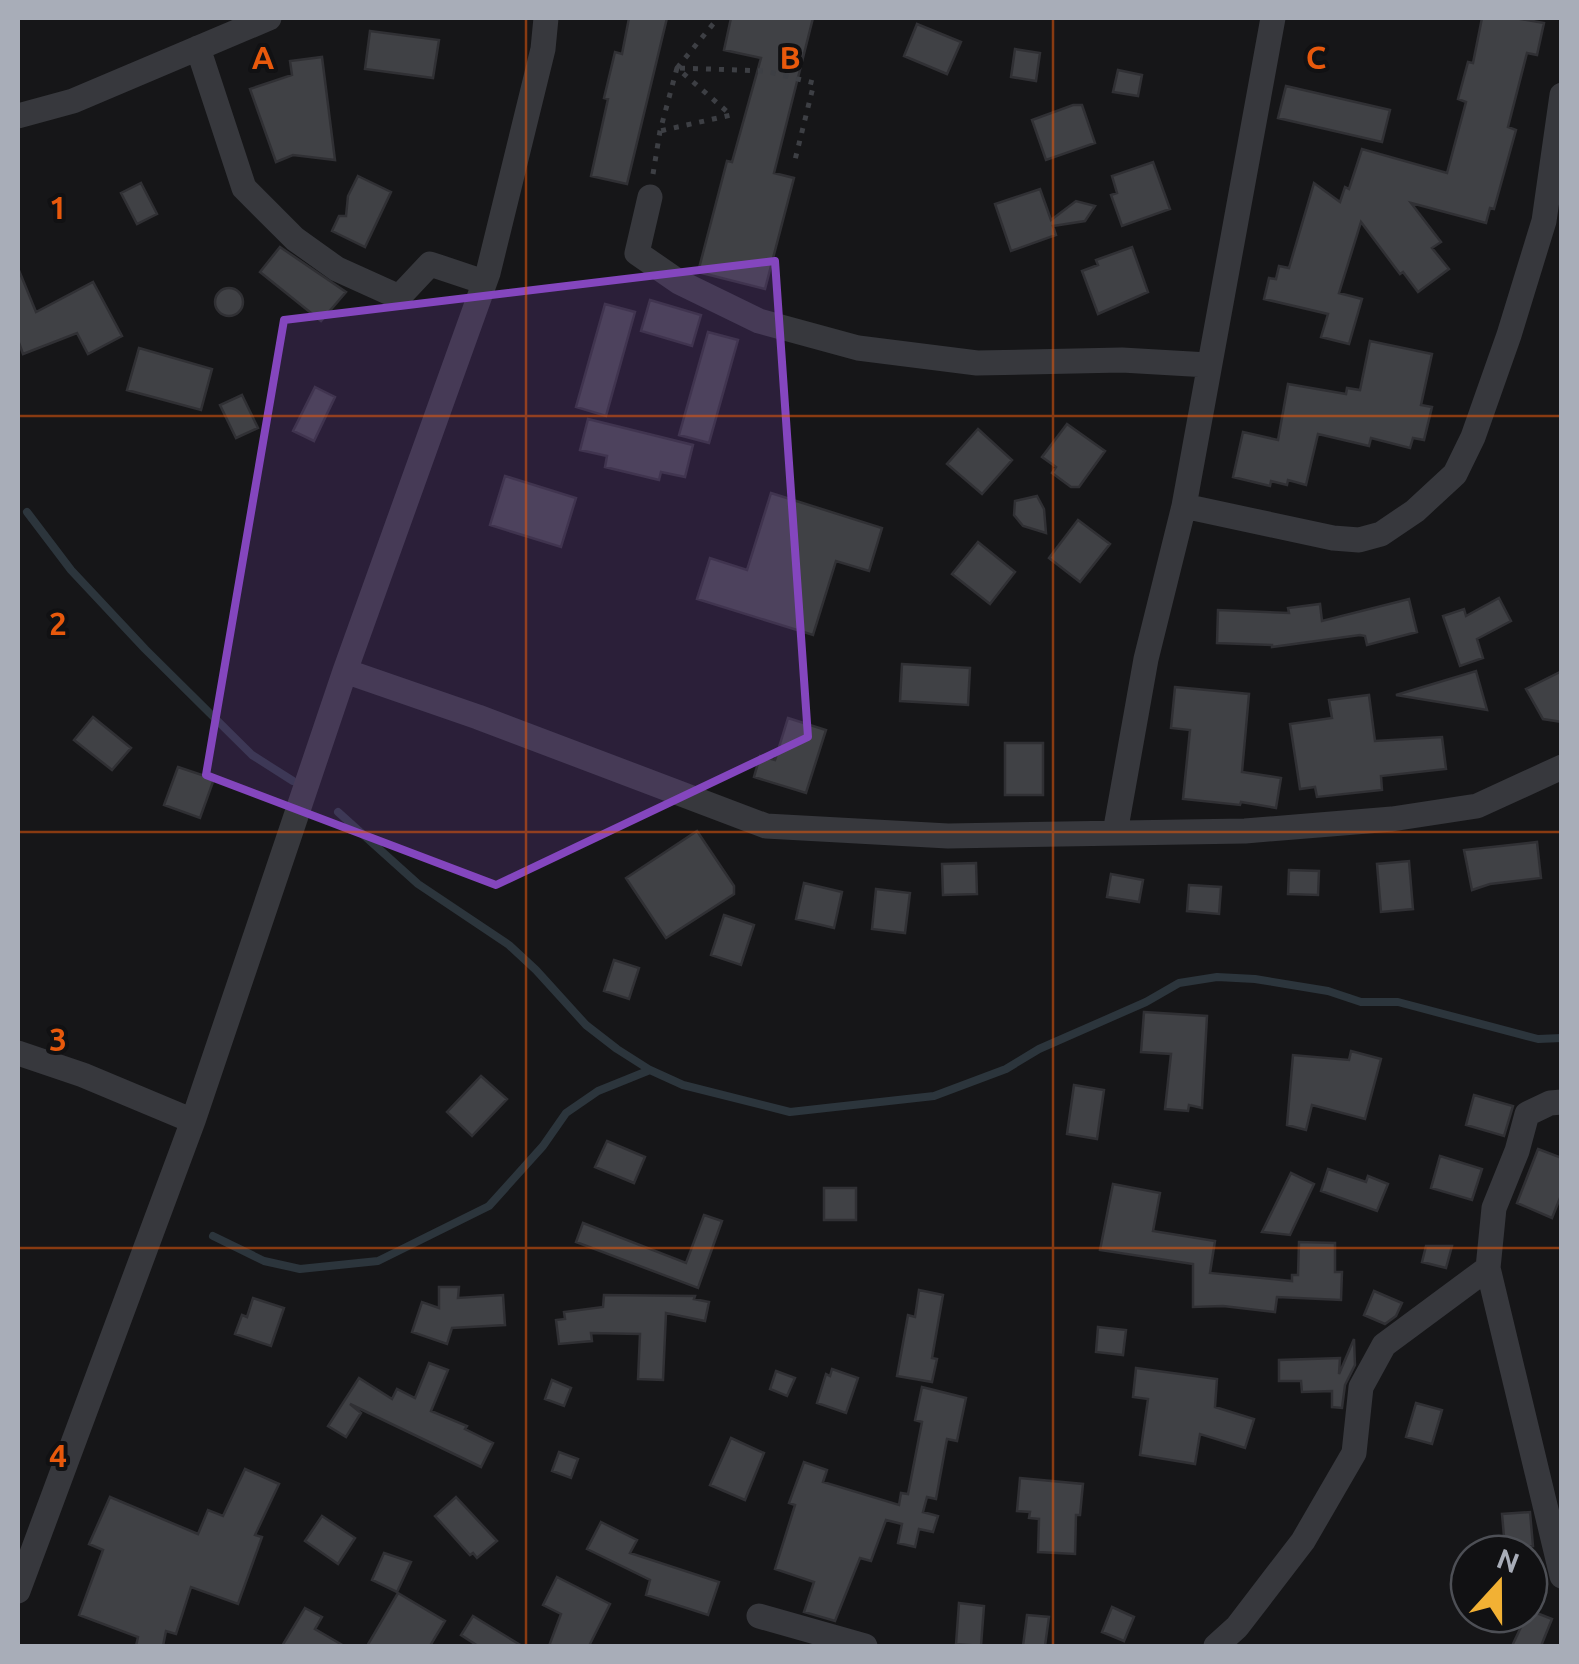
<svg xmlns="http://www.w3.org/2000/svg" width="1579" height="1664" viewBox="0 0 1579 1664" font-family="Ubuntu,sans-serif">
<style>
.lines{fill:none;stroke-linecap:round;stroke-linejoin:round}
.stream{stroke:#2c353c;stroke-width:8}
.building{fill:#404145;stroke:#303034;stroke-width:2.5}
.path{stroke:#3d3f44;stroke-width:5;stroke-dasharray:5 8;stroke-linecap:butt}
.minor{stroke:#37383d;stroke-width:25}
.marked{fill:#8446be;fill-opacity:0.2;stroke:#8446be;stroke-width:8;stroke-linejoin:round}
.grid{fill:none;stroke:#e8590c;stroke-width:2.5;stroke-opacity:0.55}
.grid-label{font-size:32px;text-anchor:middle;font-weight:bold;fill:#e8590c;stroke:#111113;stroke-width:8;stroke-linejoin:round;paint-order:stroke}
</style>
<rect width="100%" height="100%" fill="#161618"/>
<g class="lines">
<path class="stream" d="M27,512L71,570L145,649L252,755L293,781
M338,812L418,884L509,945L536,970L586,1025L617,1049L650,1070L683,1085L790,1112L934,1096L1006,1069L1039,1049L1146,1002L1179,983L1217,977L1255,979L1328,991L1361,1002H1398L1538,1039L1562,1038
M213,1236L264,1261L300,1269L378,1261L489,1206L543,1146L566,1113L598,1091L650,1070"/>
</g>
<path class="building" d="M629,18H667L627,184L591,176L608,99L604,98L615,52L622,54Z
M731,18H813L774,173L794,178L765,289L698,272L727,161L732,162L761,58L724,50Z
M1482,18H1515L1544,23L1537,55L1527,53L1508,127L1516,130L1494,209L1490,208L1486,223L1411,203L1441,242L1432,248L1449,269L1418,292L1403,272L1400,274L1361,222L1339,293L1362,299L1349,344L1321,337L1328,314L1264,299L1269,278L1276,279L1279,266L1289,268L1314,183L1340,202L1345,187L1349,189L1362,149L1447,173L1466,102L1458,99L1468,62L1473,63Z
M917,24L961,42L947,74L904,56Z
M370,31L439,40L433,78L365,69Z
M1015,49L1040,53L1036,81L1011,77Z
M322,57L335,160L293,155L276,162L250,89L292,75L290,61Z
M1118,70L1142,75L1138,96L1113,92Z
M1286,86L1390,110L1382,142L1278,118Z
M1073,105H1082L1095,143L1046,160L1032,120Z
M1153,162L1170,209L1122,226L1111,195L1117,193L1112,176Z
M358,176L391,192L365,247L332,231L339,216H346L348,196Z
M141,183L157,214L137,224L121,193Z
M1040,189L1051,220L1076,201L1095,206L1085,221L1053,226L1056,235L1011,251L995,204Z
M280,247L346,292L321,321L260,272Z
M1132,247L1148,292L1098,314L1082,271L1098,265L1096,260Z
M18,268L36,312L93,282L122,336L88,354L77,333L23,354L18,340Z
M215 302a14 14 0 1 1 28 0a14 14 0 1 1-28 0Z
M650,300L701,315L692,346L641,331Z
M605,304L635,312L606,416L576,407Z
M708,332L738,340L709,443L679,435Z
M1370,341L1432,354L1421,405L1432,407L1424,440L1413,438L1410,448L1371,438L1369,446L1318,434L1306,485L1288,480L1287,485L1271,481L1270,486L1233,477L1243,432L1278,440L1288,384L1346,394L1347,388L1360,390Z
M139,348L212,369L201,410L127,390Z
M315,387L335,397L314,441L293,431Z
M242,395L258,428L236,438L220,405Z
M588,419L693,445L685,477L661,472L659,480L605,467L607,456L580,450Z
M1067,424L1105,451L1079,487H1071L1052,473L1056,467L1042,457Z
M978,429L1012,460L982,494L947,464Z
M505,476L576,498L561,547L490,525Z
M771,493L882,528L869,571L836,561L813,635L697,599L710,558L747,570Z
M1037,496L1044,509L1046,533L1023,526L1014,515L1015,501Z
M1078,520L1110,544L1080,582L1049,558Z
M978,542L1015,572L990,604L952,574Z
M1499,598L1511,621L1477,639L1483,658L1460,666L1443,616L1464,609L1466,616Z
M1409,599L1417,632L1367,645L1365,636L1360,635L1272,647V645L1217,643L1218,610L1289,613L1288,608L1320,604L1322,621Z
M902,664L970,668L968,705L900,701Z
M1476,671L1487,710L1396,695Z
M1562,671V722L1543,719L1526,689Z
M1175,687L1249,694L1242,772L1281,778L1276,808L1241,802L1240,805L1183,799L1190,730L1171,728Z
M1369,695L1375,741L1442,737L1446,769L1381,776L1382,790L1317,797L1315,787L1300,789L1290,724L1332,718L1329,700Z
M93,717L131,748L112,770L74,740Z
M788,718L826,730L806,793L754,777L760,756L775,760Z
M1005,743H1043V795H1005Z
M178,767L214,779L200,818L164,805Z
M697,831L734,886V894L666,938L626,878Z
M1537,842L1541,878L1490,884L1472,890L1464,850Z
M1409,861L1413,909L1381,912L1377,864Z
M976,863L977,894L943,895L942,864Z
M1289,870L1319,871L1318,895L1288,894Z
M1111,874L1143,880L1139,902L1107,897Z
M804,883L842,892L834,928L796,919Z
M1189,885L1221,887L1219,914L1187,911Z
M876,889L910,893L905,933L872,929Z
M724,915L754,925L741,965L711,955Z
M614,960L639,968L629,999L604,991Z
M1144,1012L1207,1016L1202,1108L1189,1105L1188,1111L1165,1109L1171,1054L1141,1052Z
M1351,1051L1381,1059L1365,1119L1312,1105L1306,1130L1287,1125L1293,1055L1349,1060Z
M481,1076L507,1099L472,1136L447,1112Z
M1074,1085L1104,1090L1097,1139L1067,1134Z
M1474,1095L1513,1106L1504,1136L1466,1125Z
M607,1141L645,1157L634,1183L595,1167Z
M1538,1149L1562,1158V1193L1552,1218L1517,1203Z
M1440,1156L1482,1169L1472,1200L1431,1188Z
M1328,1169L1366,1182L1368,1176L1388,1184L1377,1211L1321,1191Z
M1291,1173L1314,1184L1290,1235L1262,1232Z
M1113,1184L1160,1193L1153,1231L1215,1241L1210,1273L1292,1281V1275H1298L1299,1242L1335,1243V1272H1342L1341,1300L1277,1297L1275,1312L1223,1306L1193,1307V1264L1100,1250Z
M824,1188H856V1220H824Z
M704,1215L722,1221L698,1288L576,1242L583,1223L686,1263Z
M1426,1246H1452L1446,1268L1422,1262Z
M439,1287H459L458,1298L503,1295L505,1325L452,1328L447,1344L412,1332L422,1302L439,1308Z
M919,1290L943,1295L932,1358L937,1359L932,1382L897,1376L908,1315L915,1317Z
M1374,1291L1402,1303L1396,1316L1385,1324L1364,1315Z
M604,1295L695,1296L694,1299L709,1302L705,1321L666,1313L663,1380L638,1379L640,1334L591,1333L592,1341L559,1344L556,1320L565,1319L564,1312L603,1307Z
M253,1298L284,1308L271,1346L235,1334L242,1315L247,1317Z
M1098,1327L1126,1330L1123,1355L1096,1352Z
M1354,1339L1355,1365L1345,1385L1342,1408L1332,1407V1391L1302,1392L1301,1381H1279V1360L1340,1358L1339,1374Z
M429,1363L448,1370L431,1411L467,1426L465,1429L493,1443L481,1467L350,1404L361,1413L346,1437L328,1426L359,1378L392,1399L397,1389L415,1398Z
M1136,1368L1217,1379L1215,1407L1254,1419L1245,1448L1200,1434L1195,1464L1140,1455L1148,1399L1133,1397Z
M832,1369L858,1378L846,1413L817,1403L826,1374L830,1376Z
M776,1371L795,1378L787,1396L770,1389Z
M552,1380L571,1388L564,1406L545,1399Z
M922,1387L966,1398L957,1441L947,1439L936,1499L927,1497L923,1512L938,1516L933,1532L919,1529L915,1547L898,1543L902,1524L886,1520L871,1561L860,1558L835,1621L804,1612L814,1582L775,1569L795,1505L789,1503L804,1462L827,1470L823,1482L899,1505L901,1493L908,1494L922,1422L915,1420Z
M1416,1403L1442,1410L1432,1444L1406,1437Z
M731,1438L764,1453L745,1500L710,1485Z
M559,1452L578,1459L571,1478L552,1471Z
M245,1469L279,1484L255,1535L262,1537L238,1604L191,1587L176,1634L166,1631L163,1646H136L138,1637L79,1615L103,1550L89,1544L110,1497L198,1534L208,1510L223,1516Z
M1020,1478L1083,1484L1080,1515H1076L1075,1554L1038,1552L1039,1519L1029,1518L1030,1512L1017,1511Z
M456,1497L497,1541L477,1558L473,1553L470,1555L435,1516Z
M1530,1512L1533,1546L1505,1548L1502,1514Z
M322,1516L355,1538L338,1564L305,1541Z
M601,1522L637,1540L630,1553L719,1582L708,1615L646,1595L650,1580L587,1549Z
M384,1553L411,1562L397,1592L372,1580Z
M557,1577L610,1604L589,1646H549L561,1614L543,1605Z
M398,1593L445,1621L430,1646H367Z
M959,1603L984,1606L981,1646L956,1644Z
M1112,1607L1134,1617L1124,1641L1102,1632Z
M305,1608L322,1617L315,1629L344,1646H282Z
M1529,1610L1552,1619L1541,1646H1512Z
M1027,1615L1049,1617L1045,1646H1023Z
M473,1616L522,1646H478L461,1635Z"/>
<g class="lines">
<path class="path" d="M677,68L718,18
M680,68L765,71L814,83L795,160
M653,174L660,131L677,68L731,115L660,131"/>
<path class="minor" d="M198,48L244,188L295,239L337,269L399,297L430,264L484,282
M18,116L73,101L269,18
M650,197L637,253L679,282L759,321L858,348L977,363L1122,360L1208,365
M1184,506L1333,538L1359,540L1381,534L1415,511L1455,474L1473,437L1509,335L1544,221L1562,95
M345,671L478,717L766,826L948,836L1245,831L1392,819L1477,806L1562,767
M1115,833L1146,659L1184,506L1273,18
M18,1053L83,1075L193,1121
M1488,1268L1562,1576
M18,1591L193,1121L345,671L488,273L543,49L546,18
M759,1616L865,1646
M1216,1646L1237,1627L1303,1541L1354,1453L1361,1387L1384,1345L1488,1268L1494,1208L1517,1151L1527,1114L1550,1103L1562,1102"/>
</g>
<path class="marked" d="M775,261L808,737L496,885L206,775L284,320Z"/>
<path class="grid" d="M526,18V1646M1053,18V1646M18,416H1562M18,832H1562M18,1248H1562"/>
<g class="grid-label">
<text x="263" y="69">A</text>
<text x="790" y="69">B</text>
<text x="1316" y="69">C</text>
<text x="58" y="219">1</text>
<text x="58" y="635">2</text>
<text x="58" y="1051">3</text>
<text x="58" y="1467">4</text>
</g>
<rect width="1579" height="1664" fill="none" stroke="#a8adb8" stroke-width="40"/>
<g transform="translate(1499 1584) rotate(21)"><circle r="48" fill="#111113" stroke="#4d4f55" stroke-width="2.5"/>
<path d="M0-8L18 38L0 25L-18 38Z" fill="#f2b134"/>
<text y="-15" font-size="28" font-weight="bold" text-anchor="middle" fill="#a8adb8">N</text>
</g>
</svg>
